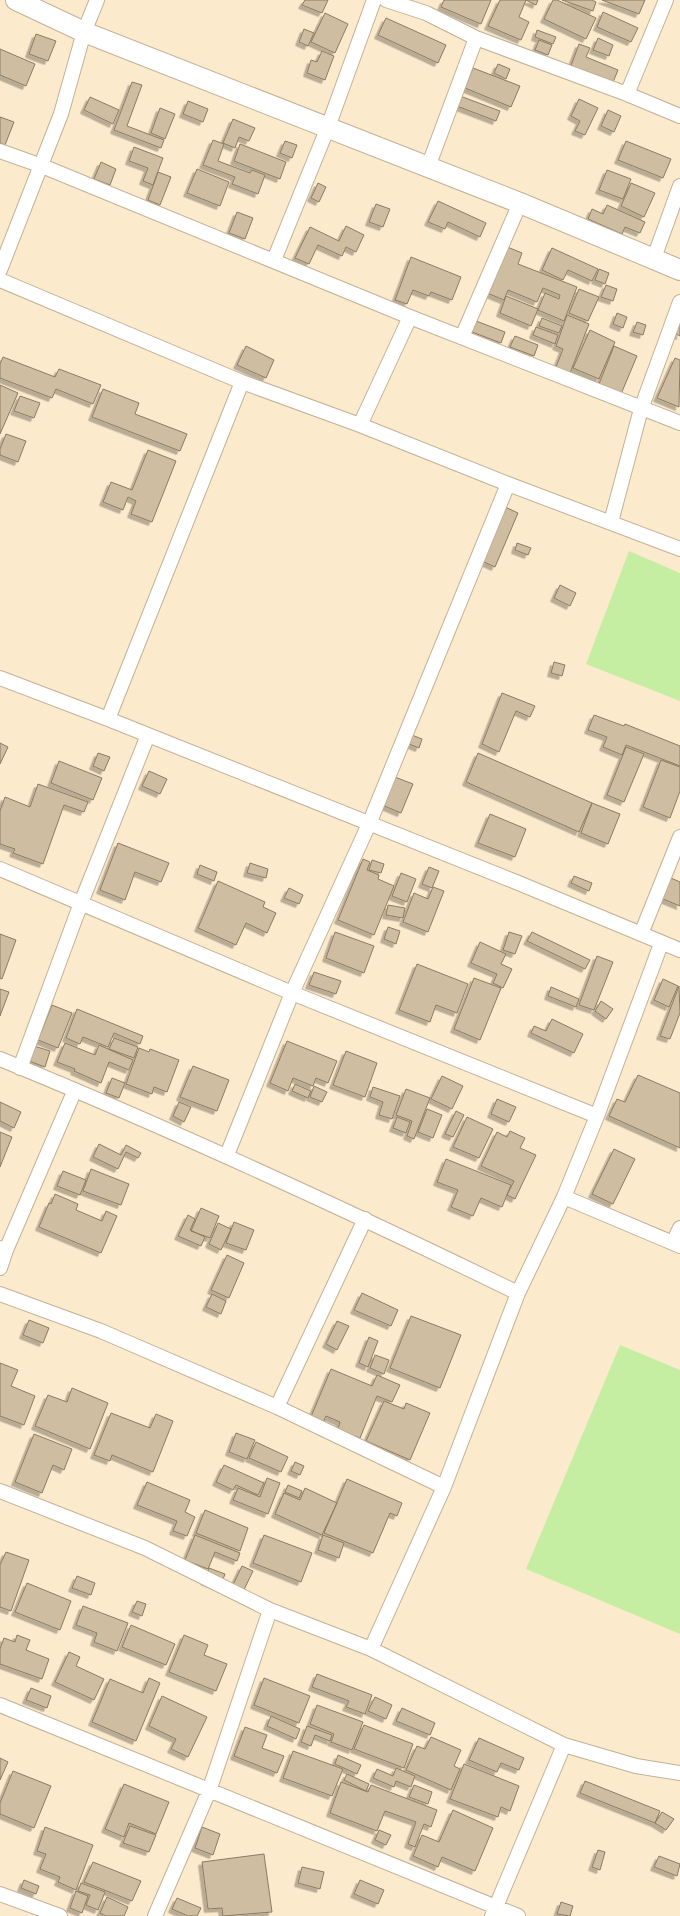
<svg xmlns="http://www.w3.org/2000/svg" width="680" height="1916" viewBox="0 0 680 1916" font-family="Poppins,sans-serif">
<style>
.green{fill:#c6eea3}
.building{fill:#cfbda1;stroke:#8c7b61;filter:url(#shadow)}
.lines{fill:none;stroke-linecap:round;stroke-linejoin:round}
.street-casing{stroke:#c3b196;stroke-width:16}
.secondary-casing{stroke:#c3b196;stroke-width:22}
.street{stroke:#fff;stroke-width:14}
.secondary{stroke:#fff;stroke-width:20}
</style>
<defs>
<filter id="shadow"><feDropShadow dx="-3.5" dy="3.5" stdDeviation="0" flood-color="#0004"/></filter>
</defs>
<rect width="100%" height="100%" fill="#fceacd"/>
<path class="green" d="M629,551L680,573V701L586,664Z
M620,1345L680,1370V1634L526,1569Z"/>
<path class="building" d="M305,0H328L322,13L302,5Z
M444,0H491L481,24L441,7Z
M500,0H538L536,5L526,0L519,17L529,22L521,40L488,26Z
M553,0H557L596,18L586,39L544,19Z
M562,0H592L596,2L593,11Z
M602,0H645L639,14Z
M603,12L638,28L631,42L597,27Z
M325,13L348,24L335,53L311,42Z
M386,18L446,45L438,63L378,35Z
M304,29L314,33L308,46L299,42Z
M537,30L556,37L553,44L535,37Z
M36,34L56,41L48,61L29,54Z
M598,38L613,45L609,56L593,50Z
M539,40L552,45L548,55L535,50Z
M579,44L590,48L586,57L618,70L611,87L569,71Z
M0,49L35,64L26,86L0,75Z
M322,51L334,56L325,80L307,73L311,60L317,62Z
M498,64L510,69L506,79L494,73Z
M473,68L520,86L511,107L465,88Z
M132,82L142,85L127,126L164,140L161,148L114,130Z
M452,93L500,111L496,121L449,103Z
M90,97L119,110L113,124L84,110Z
M579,99L598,108L585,135L575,131L580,121L571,116Z
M188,101L208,109L203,122L183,114Z
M160,108L175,114L165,139L151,133Z
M608,110L621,116L614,132L601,126Z
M0,117L14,122L5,145L0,143Z
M233,119L255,128L249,141L239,137L235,148L223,143Z
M213,140L224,144L218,161L250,173L252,170L265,175L258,194L232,184L235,177L203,165Z
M285,141L297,145L292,158L280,153Z
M626,141L671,159L663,178L618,160Z
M240,144L286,162L280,179L234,161Z
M134,147L163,158L153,185L143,181L148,168L129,161Z
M101,162L116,169L110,185L94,179Z
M197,169L229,182L220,206L187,193Z
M607,170L631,179L623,199L599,190Z
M158,172L171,177L160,205L148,200Z
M318,183L326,187L319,202L311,198Z
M631,183L655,193L644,217L621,206Z
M438,201L486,223L480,237L448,222L445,229L428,222Z
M376,204L390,209L383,227L369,222Z
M607,205L645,222L640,233L625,227L622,234L588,219L592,209L603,214Z
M237,212L253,218L245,239L229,233Z
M346,226L364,235L356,252L346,247L342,256L318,245L309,264L295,258L310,227L339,241Z
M505,246L522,253L518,264L577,287L564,321L538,310L545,293L559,299L560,295L543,288L537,302L508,290L504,300L487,293Z
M552,248L598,269L592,281L568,270L563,280L542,270Z
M411,257L461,277L452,300L431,292L429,296L413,290L407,304L395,300Z
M599,269L609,273L605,284L595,280Z
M606,285L617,289L613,301L601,297Z
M579,289L599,297L588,321L569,313Z
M506,296L538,309L531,326L500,313Z
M617,313L627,317L623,328L613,324Z
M567,315L589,324L570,373L556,367L563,349L556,346Z
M542,318L562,326L559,333L539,326Z
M680,319V336L674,333Z
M476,321L505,332L501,343L472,332Z
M637,322L646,325L643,335L633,332Z
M536,327L558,335L555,344L533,335Z
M590,330L615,342L599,379L573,368Z
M515,336L538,345L534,356L510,347Z
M246,346L274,360L266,378L237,365Z
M614,346L637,356L621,394L599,384Z
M3,357L55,377L59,369L101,385L93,404L56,389L52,398L0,378V364Z
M675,358L680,360L679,407L657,398Z
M0,385L18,393L0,434Z
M103,389L139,403L135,414L187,434L180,451L92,417Z
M20,396L40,403L34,418L14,411Z
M6,434L26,441L18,462L0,455V449Z
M148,450L176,461L152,522L131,514L136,501L128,497L123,510L103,502L111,482L132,490Z
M503,506L518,513L495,567L480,560Z
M517,543L531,548L528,555L515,550Z
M560,585L576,593L570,606L554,598Z
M554,662L565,665L562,676L551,673Z
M502,693L535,706L530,717L516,711L499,752L482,744Z
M594,715L624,726L625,724L680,746V766L626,745L622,755L603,747L607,737L588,730Z
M412,735L422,739L419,748L409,744Z
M0,743L8,747L0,764Z
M626,747L644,754L624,802L607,795Z
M98,753L110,757L104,771L93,766Z
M478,753L592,803L579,832L466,782Z
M661,760L680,767V791L670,818L643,807Z
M59,761L102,778L93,800L51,783Z
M149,771L167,779L160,794L142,786Z
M387,774L413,784L401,813L375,802Z
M38,784L88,802L84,812L64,805L43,864L13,853L15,849L0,844V811L5,797L30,807Z
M592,803L620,814L608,844L581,833Z
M490,814L526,829L515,857L478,843Z
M118,843L169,863L161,882L135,872L125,900L100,890Z
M363,859L370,862L367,870L379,875L378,879L394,886L374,935L338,920Z
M372,860L384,864L381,873L369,870Z
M250,863L268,869L266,878L247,873Z
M200,865L217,872L214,881L197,874Z
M429,867L439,871L432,888L422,884Z
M401,873L416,879L407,902L392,896Z
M574,876L592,883L589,891L571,883Z
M671,878L680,882V906L663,899Z
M218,881L265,902L263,907L276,913L267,933L246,923L236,945L198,928Z
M433,887L444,891L428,932L403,922L414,893L428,899Z
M289,888L303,895L299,904L284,898Z
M388,905L405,908L403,918L386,915Z
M388,927L400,931L396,944L384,939Z
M335,932L374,946L364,973L326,958Z
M509,932L522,936L515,954L503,950Z
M532,932L590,960L585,969L527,941Z
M0,934L16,940L2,979L0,978Z
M480,942L506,954L501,964L512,969L503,988L493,983L497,974L471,963Z
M597,956L613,962L594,1010L579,1005Z
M417,964L468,984L457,1013L436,1005L430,1022L399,1010Z
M314,972L341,981L336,994L309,985Z
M474,978L501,988L480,1040L454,1029Z
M663,979L678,986L669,1007L654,1000Z
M679,986L680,1013L670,1039L660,1036Z
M551,987L579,999L576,1007L548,996Z
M0,989L9,992L0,1016Z
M601,1001L613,1009L606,1019L595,1011Z
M52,1005L72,1013L58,1048L38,1040Z
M77,1009L143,1036L140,1044L114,1033L108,1047L83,1037L80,1044L66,1038Z
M552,1019L583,1034L574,1053L531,1033L534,1026L546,1031Z
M114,1038L138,1047L134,1058L109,1049Z
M287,1041L337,1061L328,1083L316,1078L313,1086L293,1078L288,1091L270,1083Z
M65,1043L95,1055L99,1045L133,1060L129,1070L109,1062L101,1083L74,1071L75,1069L57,1062Z
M34,1046L50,1051L45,1067L29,1061Z
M139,1048L149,1052L150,1049L179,1060L167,1092L154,1087L152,1094L126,1084Z
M346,1051L377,1063L365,1097L333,1085Z
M193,1066L229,1080L217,1111L180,1097Z
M638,1075L680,1093V1148L609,1116L617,1099L625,1102Z
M442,1076L463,1086L452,1109L431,1099Z
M112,1078L125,1083L119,1098L106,1093Z
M295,1084L311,1091L308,1098L292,1091Z
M314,1086L327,1092L322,1102L310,1097Z
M373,1087L400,1096L392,1119L379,1115L383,1102L370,1097Z
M406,1089L430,1098L414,1139L407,1136L412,1121L396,1115Z
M497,1099L516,1107L509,1122L491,1114Z
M0,1102L21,1112L14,1128L0,1121Z
M179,1102L191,1107L184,1122L173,1116Z
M427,1109L442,1115L433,1138L418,1132Z
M456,1111L464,1115L453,1137L445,1134Z
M397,1117L410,1122L406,1133L393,1128Z
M467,1117L493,1129L479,1158L453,1147Z
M510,1131L525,1138L520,1148L536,1155L515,1199L507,1195L514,1181L481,1166L497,1132L507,1137Z
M0,1132L12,1137L0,1167Z
M99,1144L121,1155L126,1145L141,1153L138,1158L126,1152L118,1169L93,1157Z
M614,1149L635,1159L613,1204L592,1194Z
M446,1159L511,1185L502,1207L481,1198L473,1216L451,1207L458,1190L437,1182Z
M91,1169L129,1184L121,1205L83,1191Z
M63,1171L86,1180L80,1195L57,1186Z
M55,1194L78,1204L76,1210L102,1221L106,1211L117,1216L101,1253L39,1227L49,1203L51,1204Z
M201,1208L219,1216L210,1238L191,1231Z
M188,1215L195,1219L190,1230L205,1237L201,1246L178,1236Z
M234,1222L254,1230L246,1250L226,1243Z
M218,1223L231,1229L221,1250L209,1244Z
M227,1255L244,1263L229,1298L211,1290Z
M362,1293L398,1310L391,1326L354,1310Z
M212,1294L226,1301L221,1314L206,1307Z
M411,1316L461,1335L440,1388L390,1368Z
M29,1320L49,1328L43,1343L23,1335Z
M337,1321L349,1326L337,1350L326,1344Z
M369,1337L378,1341L368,1367L359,1363Z
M375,1355L389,1360L384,1374L370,1368Z
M0,1363L18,1370L11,1386L35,1396L24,1425L0,1416Z
M331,1369L372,1386L377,1375L400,1385L392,1402L377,1396L360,1438L338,1429L340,1422L326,1416L322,1425L310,1419Z
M72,1388L108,1403L90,1449L35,1426L48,1395L67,1402Z
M384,1401L404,1409L406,1403L430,1413L410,1460L366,1441Z
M111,1413L150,1428L156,1414L173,1421L153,1472L112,1455L110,1461L94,1455Z
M236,1433L255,1440L247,1459L229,1452Z
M34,1434L72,1449L64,1470L53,1465L42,1493L15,1482Z
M256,1442L288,1457L281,1472L249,1458Z
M295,1462L304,1466L300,1475L291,1471Z
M224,1465L264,1483L258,1495L236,1485L233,1490L216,1482Z
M267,1478L280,1483L268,1514L233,1500L238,1488L260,1497Z
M347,1479L402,1503L397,1516L390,1513L373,1553L324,1533Z
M147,1482L190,1500L185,1512L195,1517L187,1536L173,1531L177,1521L137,1505Z
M288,1485L302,1491L299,1498L285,1492Z
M305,1488L337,1503L322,1535L275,1514L284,1493L300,1500Z
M205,1510L248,1528L240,1551L196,1533Z
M195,1535L240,1553L237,1561L215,1552L208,1569L185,1560Z
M264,1535L312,1553L301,1582L253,1563Z
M323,1535L344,1543L339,1558L318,1550Z
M6,1552L29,1560L11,1611L0,1607V1565Z
M242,1566L253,1571L241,1596L230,1591Z
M209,1568L225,1574L220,1587L204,1581Z
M77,1576L95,1583L91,1595L72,1588Z
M27,1583L71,1601L60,1630L15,1612Z
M137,1601L146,1604L142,1616L132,1612Z
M83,1606L128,1623L117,1651L94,1642L97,1633L76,1625Z
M131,1625L175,1644L166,1665L122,1647Z
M17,1635L30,1640L26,1650L49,1659L42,1679L0,1664V1649L4,1638L15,1642Z
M184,1635L208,1645L204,1655L227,1664L216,1691L169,1672Z
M69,1652L80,1657L76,1666L104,1679L94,1700L55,1682Z
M317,1674L372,1695L365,1714L346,1707L349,1701L312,1687Z
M149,1678L160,1683L136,1741L92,1722L110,1679L143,1693Z
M264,1678L310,1696L299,1723L254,1705Z
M31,1688L51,1696L47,1708L26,1700Z
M162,1696L207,1717L188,1757L171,1749L176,1739L149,1726Z
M375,1697L392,1705L386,1719L368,1711Z
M317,1705L363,1722L352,1750L331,1742L334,1734L310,1724Z
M402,1708L435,1723L430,1735L396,1721Z
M271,1716L300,1729L296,1739L267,1726Z
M364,1725L413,1744L404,1768L354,1749Z
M307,1726L332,1735L330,1741L315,1735L311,1746L301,1742Z
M245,1727L267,1735L262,1748L284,1756L277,1773L234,1756Z
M431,1737L461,1750L454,1766L460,1769L451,1790L406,1770L417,1746L425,1749Z
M479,1738L524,1758L519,1770L501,1763L497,1772L469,1760Z
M293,1751L343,1769L332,1796L283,1778Z
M338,1755L361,1765L357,1774L335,1764Z
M0,1758L8,1762L0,1780Z
M464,1764L519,1786L510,1811L501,1807L498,1817L450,1799Z
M396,1768L415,1776L411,1787L396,1781L394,1787L373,1778L377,1769L393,1776Z
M13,1771L51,1786L34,1828L0,1814V1803Z
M347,1774L369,1784L366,1791L344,1780Z
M585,1781L660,1811L655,1823L580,1793Z
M341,1782L368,1792L371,1785L437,1810L431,1827L424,1824L415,1847L408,1844L416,1822L385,1811L377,1831L330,1813Z
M124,1784L169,1802L156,1834L129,1823L124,1837L105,1829Z
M414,1785L432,1792L428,1804L409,1797Z
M453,1810L493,1828L475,1871L442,1857L438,1867L413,1856L422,1835L439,1842Z
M662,1812L674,1819L666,1830L655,1823Z
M130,1826L156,1835L149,1852L123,1843Z
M45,1827L93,1845L76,1890L58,1882L60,1877L40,1869L46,1854L37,1851Z
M202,1827L220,1834L213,1855L195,1848Z
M379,1830L391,1835L386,1845L375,1840Z
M598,1850L605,1852L600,1870L592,1867Z
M264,1854L272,1912L223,1916L222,1908L208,1909L202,1862Z
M659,1856L680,1864L677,1876L654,1867Z
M93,1862L141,1881L132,1901L84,1882Z
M302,1867L324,1872L320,1889L298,1883Z
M24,1880L39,1886L36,1894L21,1888Z
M360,1880L384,1890L378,1904L354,1894Z
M81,1883L105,1892L98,1910L86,1905L90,1895L78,1891Z
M76,1891L88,1896L82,1913L70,1908Z
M107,1897L128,1907L124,1916H106L100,1913Z
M177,1898L201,1908L197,1916H188L172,1909Z
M561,1902L573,1906L570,1916L557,1914Z"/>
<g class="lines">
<defs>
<path id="street" d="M386,0L426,13L476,38L627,94L680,116
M627,94L666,0
M0,151L42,166L410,317L680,423
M428,167L476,38
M654,258L680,186
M274,260L328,127L374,0
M0,270L61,114L84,32L97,0
M0,280L242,382L360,425L508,484L680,549
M462,337L520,203
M360,425L410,317
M611,522L641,409L680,302
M0,678L108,719L516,882L680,950
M108,719L242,382
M0,869L292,993L597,1116
M641,934L680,837
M0,1059C176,1131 347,1210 518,1293
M20,1068L81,903L148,735
M227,1155L292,993L369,824L508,484
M564,1197L680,1246
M673,1243L680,1228
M0,1248L6,1250L0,1268
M6,1250L74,1092
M0,1294L101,1331L277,1407L444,1487
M277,1407L365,1219
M0,1491L145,1548L270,1610L371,1649L564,1745L636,1766L680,1773
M371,1649L444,1487L518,1293L564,1197L597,1116L661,944
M0,1705L518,1916
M0,1894L60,1916
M155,1916L209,1791L270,1610
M492,1916L564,1745"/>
<path id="secondary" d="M16,0L84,32L520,203L680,270"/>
</defs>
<use href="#street" class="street-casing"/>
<use href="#secondary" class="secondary-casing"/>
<use href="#street" class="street"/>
<use href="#secondary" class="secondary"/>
</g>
</svg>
